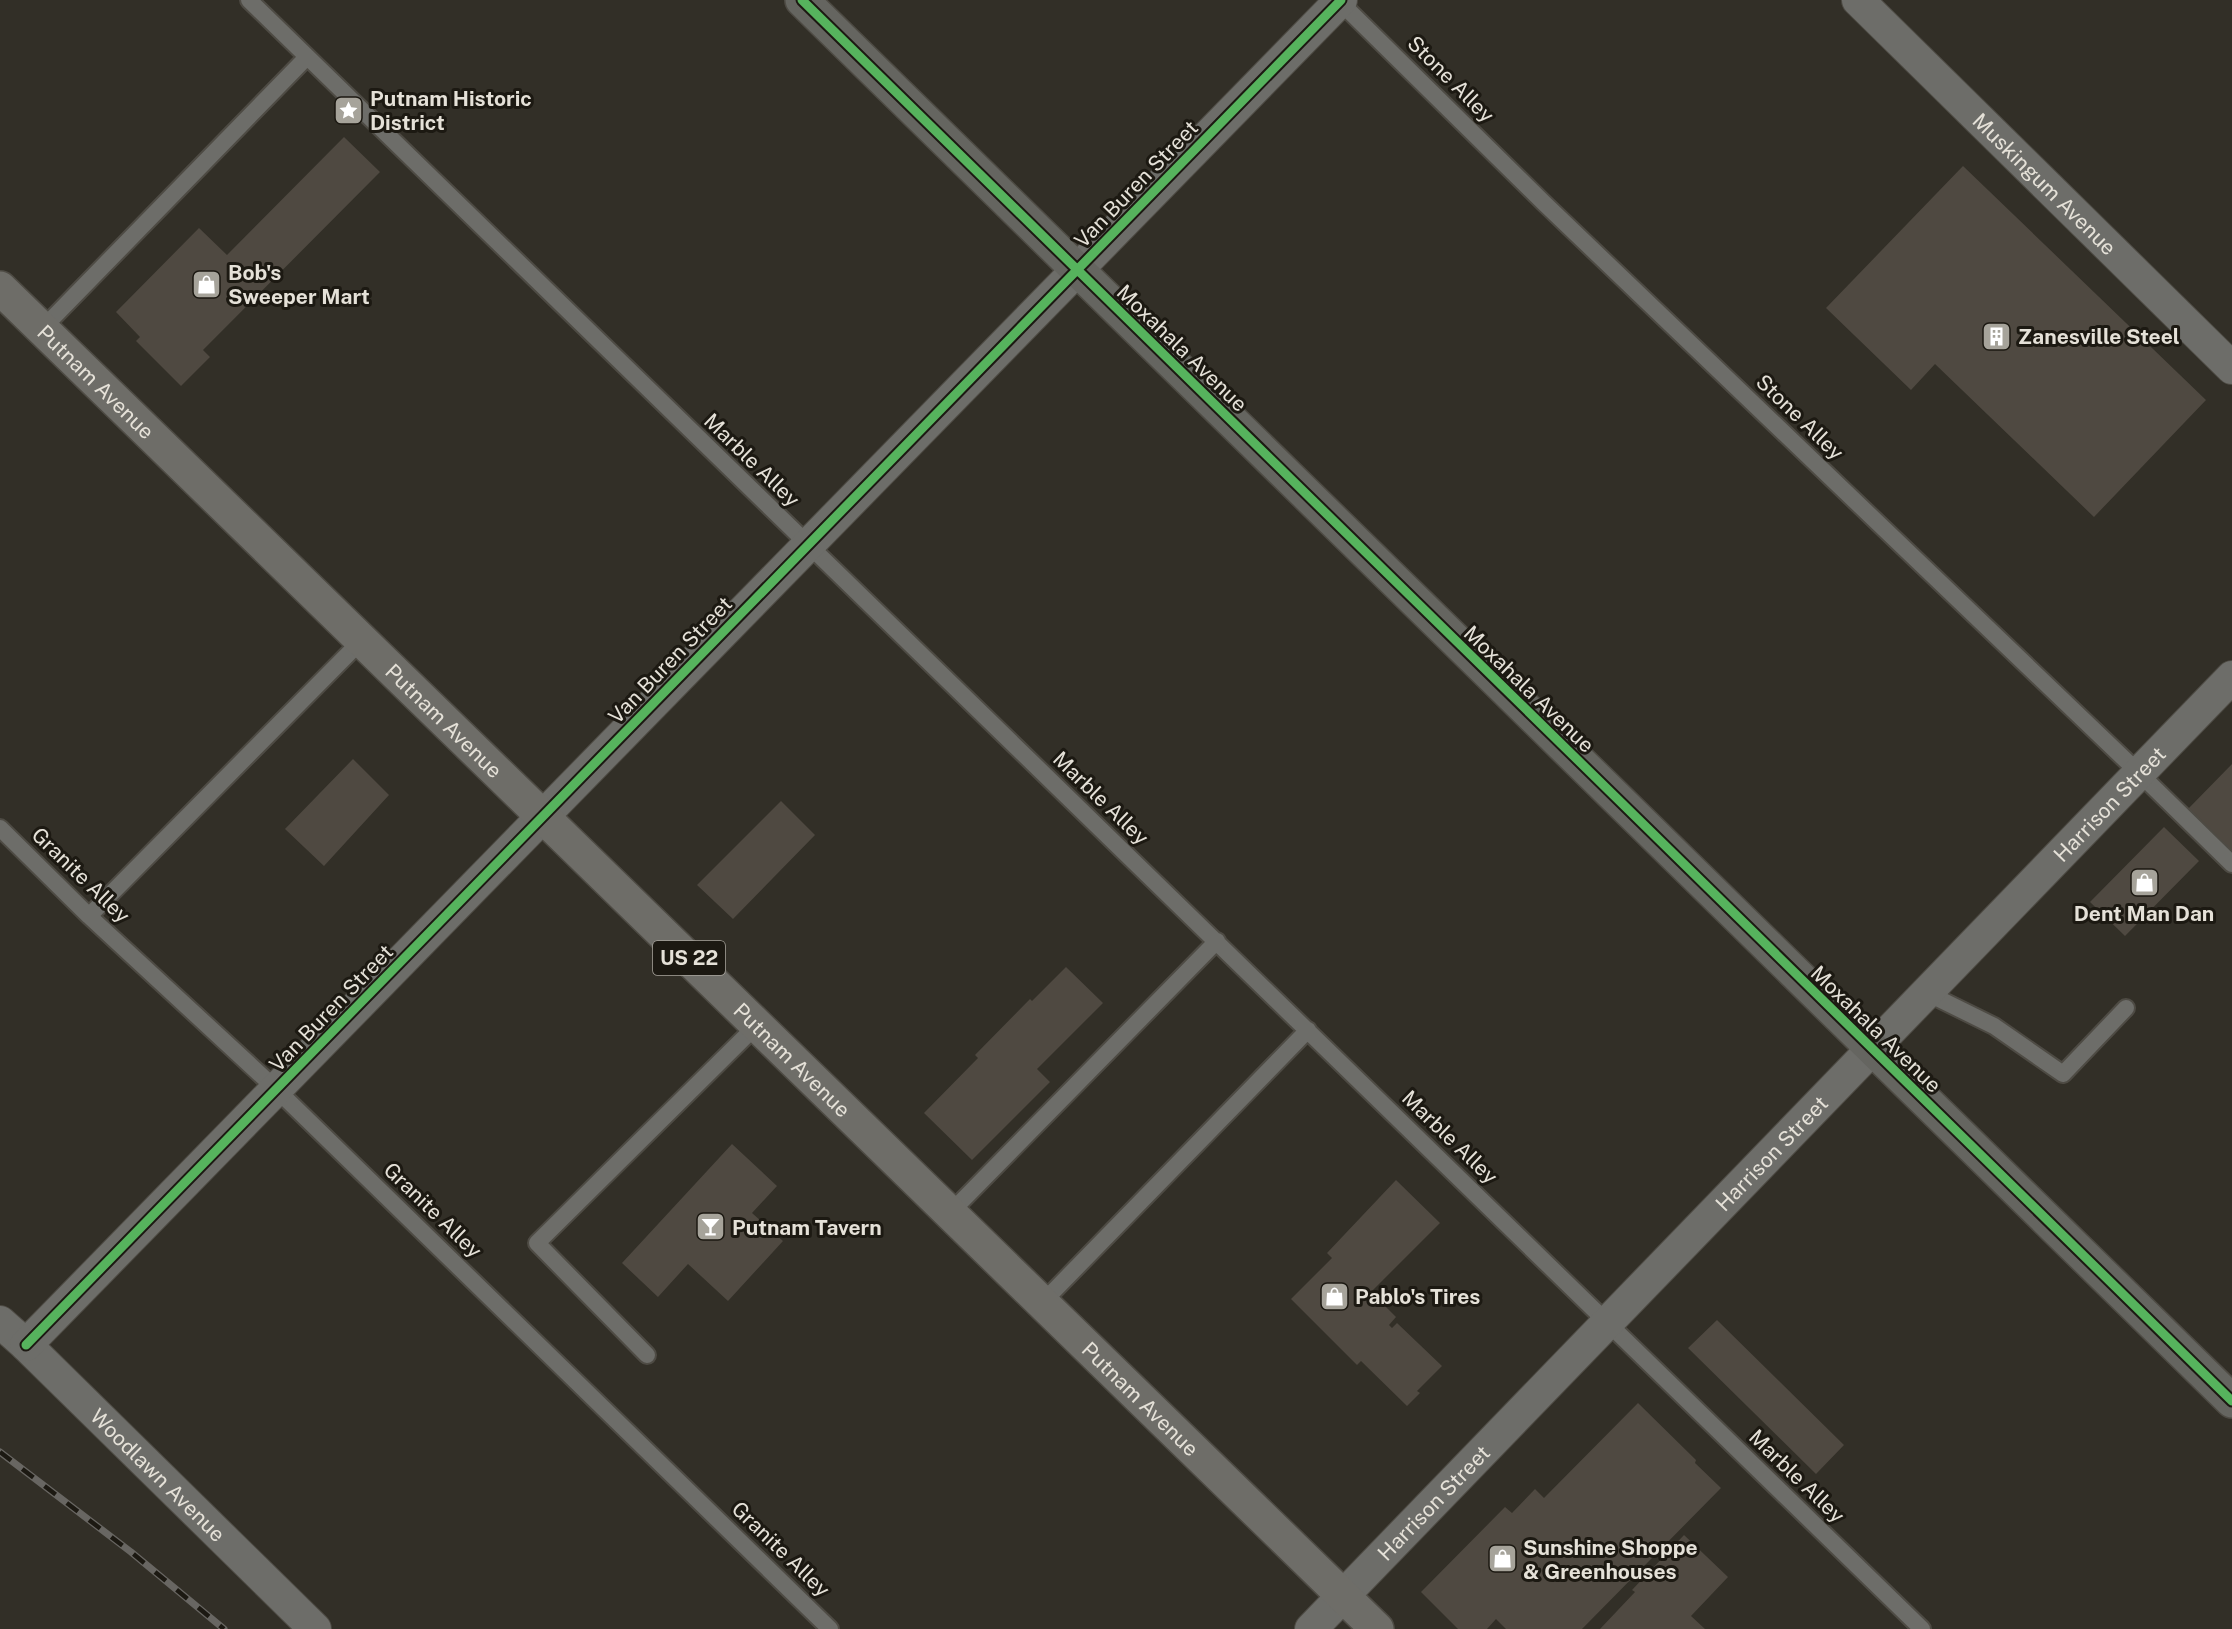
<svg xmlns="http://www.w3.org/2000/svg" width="2232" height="1629" viewBox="0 0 2232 1629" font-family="'Public Sans',sans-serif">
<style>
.building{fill:#4f4941}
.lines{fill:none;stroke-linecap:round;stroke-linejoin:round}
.lane-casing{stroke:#4e4b44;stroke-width:20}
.street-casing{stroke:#4e4b44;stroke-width:34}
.secondary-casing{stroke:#4e4b44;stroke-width:36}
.primary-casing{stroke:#4e4b44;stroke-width:36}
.lane{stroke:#6d6d69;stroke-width:16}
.street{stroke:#6d6d69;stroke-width:32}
.secondary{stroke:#656560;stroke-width:33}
.primary{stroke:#6e6d68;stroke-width:33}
.rail-casing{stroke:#686662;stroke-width:7}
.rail{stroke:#1c1912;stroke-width:4.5;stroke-dasharray:14;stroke-linecap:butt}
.cycleway-casing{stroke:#1c1912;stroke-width:13}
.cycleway{stroke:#56b35d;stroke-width:9}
.labels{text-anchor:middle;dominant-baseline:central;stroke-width:6;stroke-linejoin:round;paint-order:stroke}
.shield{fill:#1c1912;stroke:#a9a59d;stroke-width:1.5}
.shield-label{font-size:20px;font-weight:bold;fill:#e5e1d8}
.street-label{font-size:21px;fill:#e5e1d8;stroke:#1c1912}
.poi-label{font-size:21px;font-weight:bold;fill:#e5e1d8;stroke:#1c1912;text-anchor:start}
</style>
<rect width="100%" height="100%" fill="#322f27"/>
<path class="building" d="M344,137L380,172L203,350L210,357L181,386L136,341L140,337L116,312L199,228L227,255Z
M1963,166L2206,400L2094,517L1935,364L1911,390L1826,308Z
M353,759L389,795L324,866L285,829Z
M2232,764V852L2188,809Z
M781,801L815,835L733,919L697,885Z
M2164,827L2199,861L2125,936L2090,902Z
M1066,967L1103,1003L1037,1069L1050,1082L972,1160L924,1113L978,1058L975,1055L1030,999L1032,1001Z
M732,1144L777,1186L752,1213L783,1241L728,1301L688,1264L658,1297L622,1263Z
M1396,1180L1440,1223L1371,1292L1396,1317L1389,1325L1392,1328L1397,1323L1442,1366L1417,1391L1420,1393L1407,1406L1361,1361L1357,1365L1291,1299L1332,1258L1327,1253Z
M1717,1320L1844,1445L1816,1474L1688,1348Z
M1638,1403L1696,1460L1695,1463L1721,1488L1582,1629H1506L1496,1619L1487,1629H1458L1421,1592L1505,1507L1512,1513L1535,1489L1544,1498Z
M1684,1535L1728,1577L1691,1616L1705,1629H1600L1635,1592L1632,1590Z"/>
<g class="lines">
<defs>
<path id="lane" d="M249,0L1922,1629
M1338,0L1544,203L2139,773L2232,864
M42,329L307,57
M0,828L89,916L276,1089L830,1629
M89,916L362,640
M1927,993L1994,1026L2063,1074L2126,1008
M950,1213L1217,941
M1042,1303L1308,1030
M647,1355L537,1243L757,1025"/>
<g id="street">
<path id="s1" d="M1858,0L2232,368"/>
<path id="s2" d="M0,1322L26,1345L315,1629"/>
<path d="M26,1345L1341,0"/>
<path id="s3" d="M1311,1629L2232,677"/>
</g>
<path id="secondary" d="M802,0L2232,1401"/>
<g id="primary">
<path id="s4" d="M0,288L1377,1629"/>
</g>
</defs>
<use href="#lane" class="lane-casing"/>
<use href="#street" class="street-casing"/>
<use href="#secondary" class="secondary-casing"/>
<use href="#primary" class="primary-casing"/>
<use href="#lane" class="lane"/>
<use href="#street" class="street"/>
<use href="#secondary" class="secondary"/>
<use href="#primary" class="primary"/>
<defs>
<path id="rail" d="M0,1452L131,1552L224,1629"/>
</defs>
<use href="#rail" class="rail-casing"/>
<use href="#rail" class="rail"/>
<defs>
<path id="cycleway" d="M802,0L2232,1401
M26,1345L1341,0"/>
</defs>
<use href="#cycleway" class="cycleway-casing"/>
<use href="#cycleway" class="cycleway"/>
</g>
<defs>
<symbol id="sight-square" viewBox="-11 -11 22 22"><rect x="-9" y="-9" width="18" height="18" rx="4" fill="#a6a39a" stroke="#1c1912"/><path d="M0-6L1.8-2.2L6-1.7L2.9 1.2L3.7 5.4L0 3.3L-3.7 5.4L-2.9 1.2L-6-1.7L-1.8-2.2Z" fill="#fff"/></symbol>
<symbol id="shop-square" viewBox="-11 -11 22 22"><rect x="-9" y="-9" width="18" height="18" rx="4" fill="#a6a39a" stroke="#1c1912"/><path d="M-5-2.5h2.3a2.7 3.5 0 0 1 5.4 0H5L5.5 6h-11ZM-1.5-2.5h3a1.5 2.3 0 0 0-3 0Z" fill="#fff"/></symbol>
<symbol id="building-square" viewBox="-11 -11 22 22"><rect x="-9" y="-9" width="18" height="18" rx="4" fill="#a6a39a" stroke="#1c1912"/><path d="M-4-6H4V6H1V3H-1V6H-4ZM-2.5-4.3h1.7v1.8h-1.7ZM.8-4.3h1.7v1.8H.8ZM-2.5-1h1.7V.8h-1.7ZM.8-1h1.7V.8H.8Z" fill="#fff"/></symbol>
<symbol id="bar-square" viewBox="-11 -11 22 22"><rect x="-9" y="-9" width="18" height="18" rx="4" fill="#a6a39a" stroke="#1c1912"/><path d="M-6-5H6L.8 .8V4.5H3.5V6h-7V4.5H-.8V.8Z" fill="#fff"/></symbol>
</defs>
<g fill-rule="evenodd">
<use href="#sight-square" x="332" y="94" width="33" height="33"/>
<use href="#shop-square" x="190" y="268" width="33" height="33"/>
<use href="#building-square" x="1980" y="320" width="33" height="33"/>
<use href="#shop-square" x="2128" y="866" width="33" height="33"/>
<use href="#bar-square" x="694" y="1210" width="33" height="33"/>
<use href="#shop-square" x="1318" y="1280" width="33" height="33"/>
<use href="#shop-square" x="1486" y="1542" width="33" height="33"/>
</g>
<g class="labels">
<rect class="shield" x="653" y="941" width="72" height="34" rx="4.5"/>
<g class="shield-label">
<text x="689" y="958">US 22</text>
</g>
<g class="street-label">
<text transform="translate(1451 79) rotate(45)">Stone Alley</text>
<text transform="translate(1136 184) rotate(-46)">Van Buren Street</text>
<text stroke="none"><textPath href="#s1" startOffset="262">Muskingum Avenue</textPath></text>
<text transform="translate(1182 348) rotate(44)">Moxahala Avenue</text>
<text stroke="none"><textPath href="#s4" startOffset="134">Putnam Avenue</textPath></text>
<text transform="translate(1800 417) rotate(44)">Stone Alley</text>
<text transform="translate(752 460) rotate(44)">Marble Alley</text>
<text transform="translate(670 660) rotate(-46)">Van Buren Street</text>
<text transform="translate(1529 689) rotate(44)">Moxahala Avenue</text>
<text stroke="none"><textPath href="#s4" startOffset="620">Putnam Avenue</textPath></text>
<text transform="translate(1101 798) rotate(44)">Marble Alley</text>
<text stroke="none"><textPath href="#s3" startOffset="1148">Harrison Street</textPath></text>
<text transform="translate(81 875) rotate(44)">Granite Alley</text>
<text transform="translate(331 1008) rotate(-46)">Van Buren Street</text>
<text transform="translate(1876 1029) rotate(44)">Moxahala Avenue</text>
<text stroke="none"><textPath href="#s4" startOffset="1106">Putnam Avenue</textPath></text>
<text transform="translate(1450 1137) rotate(44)">Marble Alley</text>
<text stroke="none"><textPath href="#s3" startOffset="662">Harrison Street</textPath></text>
<text transform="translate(433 1210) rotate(44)">Granite Alley</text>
<text stroke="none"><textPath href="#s4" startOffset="1592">Putnam Avenue</textPath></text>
<text stroke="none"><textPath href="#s2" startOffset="220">Woodlawn Avenue</textPath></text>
<text transform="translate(1797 1476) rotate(44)">Marble Alley</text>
<text stroke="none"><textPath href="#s3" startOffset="176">Harrison Street</textPath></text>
<text transform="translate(781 1549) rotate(44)">Granite Alley</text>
</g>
<g class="poi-label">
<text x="370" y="98">Putnam Historic<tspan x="370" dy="24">District</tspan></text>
<text x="228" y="272">Bob's<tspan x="228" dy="24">Sweeper Mart</tspan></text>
<text x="2018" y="336">Zanesville Steel</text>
<text x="2144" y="913" text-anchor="middle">Dent Man Dan</text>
<text x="732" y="1227">Putnam Tavern</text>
<text x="1355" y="1296">Pablo's Tires</text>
<text x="1523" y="1547">Sunshine Shoppe<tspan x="1523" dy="24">&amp; Greenhouses</tspan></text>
</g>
</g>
</svg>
